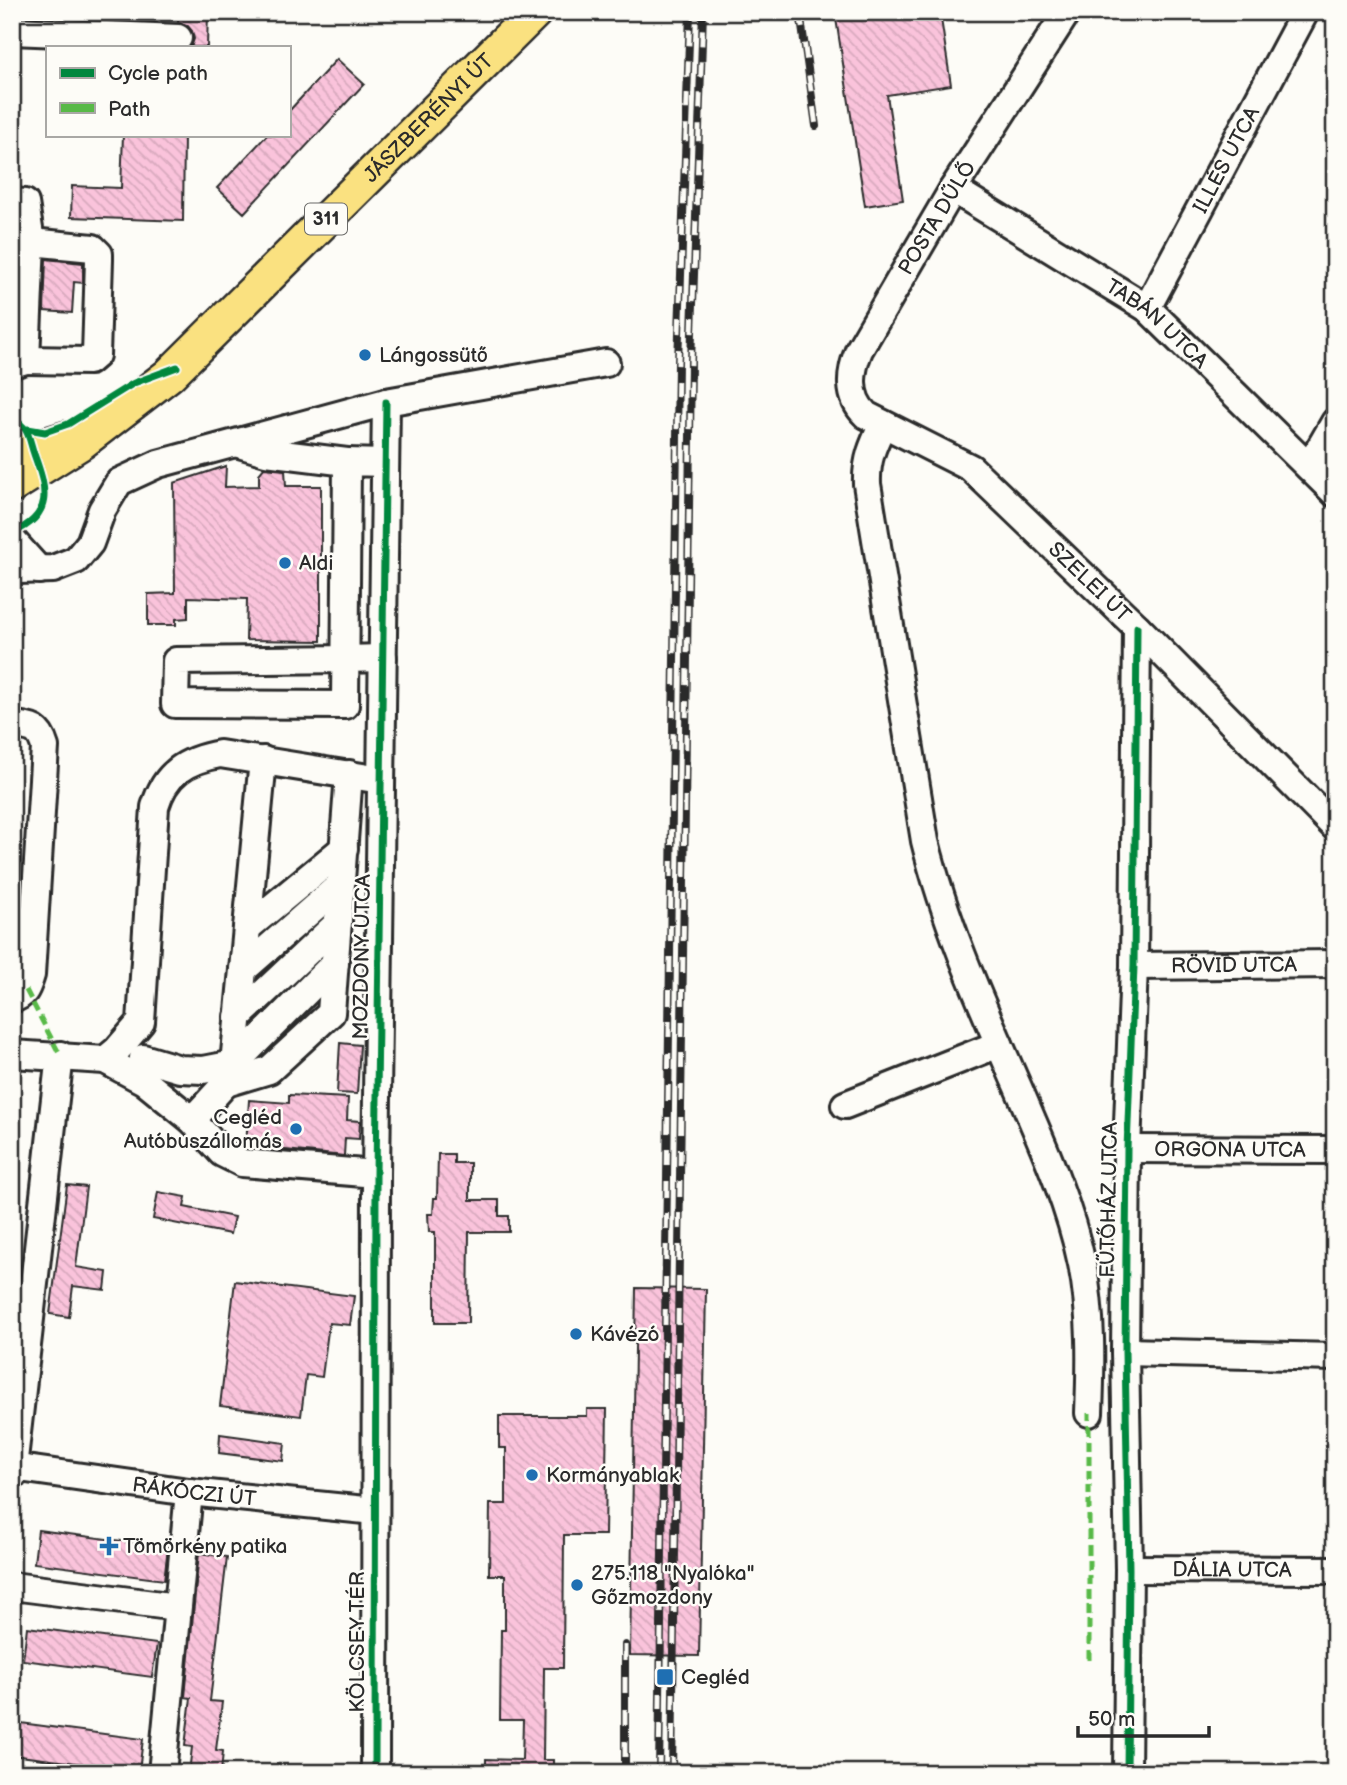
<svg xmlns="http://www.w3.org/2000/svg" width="1347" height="1785" viewBox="0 0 1347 1785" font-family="'Balsamiq Sans',sans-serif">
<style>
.building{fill:url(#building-back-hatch);stroke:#2b2b2b;stroke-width:2}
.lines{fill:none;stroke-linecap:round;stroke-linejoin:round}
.minor-casing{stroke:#2b2b2b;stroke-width:32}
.major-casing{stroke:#2b2b2b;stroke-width:38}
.minor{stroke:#fdfcf7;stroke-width:26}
.major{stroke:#fae180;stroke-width:33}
.rail-casing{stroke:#2b2b2b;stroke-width:8}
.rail{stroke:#fdfcf7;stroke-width:5;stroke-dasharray:16;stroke-linecap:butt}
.quiet{stroke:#58b947;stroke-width:5;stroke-dasharray:10 5;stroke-linecap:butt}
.cycleway-casing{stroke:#fdfcf7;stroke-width:11}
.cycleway{stroke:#00873e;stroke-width:7}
.poi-dot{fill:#1f6fb2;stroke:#fdfcf7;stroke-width:2.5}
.labels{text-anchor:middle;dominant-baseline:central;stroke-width:5;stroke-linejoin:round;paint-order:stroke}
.shield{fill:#fdfcf7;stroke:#6a6a68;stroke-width:2}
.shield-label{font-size:19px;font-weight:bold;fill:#2b2b2b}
.street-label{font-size:21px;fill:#2b2b2b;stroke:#fdfcf7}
.poi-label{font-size:21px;fill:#2b2b2b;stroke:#fdfcf7;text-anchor:start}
</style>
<defs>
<pattern id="building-back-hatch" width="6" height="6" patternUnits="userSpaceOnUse" patternTransform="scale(1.75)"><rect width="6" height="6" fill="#fac3db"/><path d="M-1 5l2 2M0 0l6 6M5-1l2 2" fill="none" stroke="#d6a8bc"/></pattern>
</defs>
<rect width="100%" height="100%" fill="#fdfcf7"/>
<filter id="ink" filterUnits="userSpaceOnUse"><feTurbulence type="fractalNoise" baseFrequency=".0143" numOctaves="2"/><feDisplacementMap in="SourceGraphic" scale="14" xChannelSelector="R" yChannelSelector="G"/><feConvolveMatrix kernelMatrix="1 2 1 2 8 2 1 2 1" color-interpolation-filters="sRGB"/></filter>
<g filter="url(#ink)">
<path class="building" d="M179,12H208L207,47H191L194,39L192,31L187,25L178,22Z
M835,12H940L951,85L887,95L903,200L865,206Z
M337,59L364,84L244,213L217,188L267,135H289V111Z
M123,135H184L183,221L71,217L72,186L121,188Z
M46,259L83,263V283L74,282L72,313L44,311Z
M226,466L225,487L259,486V474L264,468L285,470L286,486H321V641L246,640L247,599L188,597V618L176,619V625H148V594L175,593L174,483Z
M340,1043L360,1045L357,1094L337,1093Z
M289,1095L348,1098L347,1120L360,1121L359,1139L345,1138L344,1156L246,1146L249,1100L289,1103Z
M438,1154H454V1163H470V1200H499V1216H509V1232H469L468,1323H435V1232H429L428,1214H433L434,1198H437Z
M67,1185L86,1187L76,1267L107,1272L105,1290L73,1286L69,1317L50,1314Z
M158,1192L186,1197L184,1207L234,1217L230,1234L153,1219Z
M235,1281L354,1296L350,1325L329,1323L322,1377L306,1375L301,1416L220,1406Z
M636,1288L706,1289L699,1656L630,1655Z
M587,1409H607L605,1535H564L563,1668H544L543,1760H553V1773H486V1759L522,1760L523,1720H500L501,1630H505V1575H489L490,1504H506V1448H499V1416H587Z
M220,1434L285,1443L283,1461L219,1453Z
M38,1530L168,1547L164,1580L34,1563Z
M199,1553L227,1557L210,1701L222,1702L216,1750L223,1751L221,1773H189L192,1747L185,1746L191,1698L185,1697Z
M27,1627L157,1644L152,1677L23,1660Z
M13,1722L143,1739L139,1771L12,1755Z"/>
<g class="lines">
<defs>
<g id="minor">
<path id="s1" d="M1067,12L953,189L859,350C850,372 847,397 866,415L971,468L1137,627L1335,827"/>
<path d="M12,31L178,38"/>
<path id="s2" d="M953,189L1147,308L1335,493"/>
<path d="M12,202L25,203L31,242L26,360L12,364"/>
<path id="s3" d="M1147,308L1305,12"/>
<path d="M26,360L89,361L96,355L99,260V254L93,248L31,242"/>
<path d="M883,424C873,445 866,460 867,484L925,841C946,926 982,1005 1017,1085C1042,1143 1069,1202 1082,1264C1092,1314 1091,1363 1089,1413"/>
<path d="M239,444L266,452L347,462"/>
<path d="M1309,467L1335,422"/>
<path d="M12,540L39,570"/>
<path d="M12,565L19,570L53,569L76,560L90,543L102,510L119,482L158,464L386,402L606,363"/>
<path d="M383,658L346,659L176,661L175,704L345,705L347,462L385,463"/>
<path d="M12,725C32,727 39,727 45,747L31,975C27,987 26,995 12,999"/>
<path d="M247,928L344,848"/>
<path id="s4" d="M1134,966L1335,964"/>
<path d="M243,970L341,884"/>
<path d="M238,1017L338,923"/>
<path d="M12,1054L105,1060L144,1081L192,1120L222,1153L242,1163L376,1174"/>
<path d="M143,1058L180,1069L203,1070L234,1064L335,963"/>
<path d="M105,1060L117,1050L141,1022L155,807C165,773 186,760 220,754L381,780"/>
<path d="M226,1083L269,1070L331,1013L349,774"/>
<path d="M845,1105L999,1044"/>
<path d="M192,1120L226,1083L234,1064L263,760"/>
<path id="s5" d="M1127,1149L1335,1150"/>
<path d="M1125,1352L1335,1357"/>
<path id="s6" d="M12,1467L189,1492L375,1511"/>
<path d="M12,1477L60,1055"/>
<path id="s7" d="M1129,1569L1335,1570"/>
<path d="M12,1586L177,1607"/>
<path d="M162,1773L189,1492"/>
<path d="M375,1773L376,1174L386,402"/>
<path d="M1127,1773L1129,1569L1125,1352L1127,1149L1134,966L1137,627"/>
</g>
<g id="major">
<path d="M12,452L33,449L68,438"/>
<path id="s8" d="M12,486L82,442L169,375L535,12"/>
</g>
</defs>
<use href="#minor" class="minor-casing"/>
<use href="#major" class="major-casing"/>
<use href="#minor" class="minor"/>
<use href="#major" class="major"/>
<defs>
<path id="rail" d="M800,12L816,126
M625,1645V1773
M659,1773L678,363L690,12
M672,1773L691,362L703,12"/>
</defs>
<use href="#rail" class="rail-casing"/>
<use href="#rail" class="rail"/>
<path class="quiet" d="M26,990L60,1055
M1089,1660V1413"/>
<defs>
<path id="cycleway" d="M12,418C30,429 28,436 34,454C47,490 54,515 12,533
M28,429L45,432L68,424L134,383L177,367
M375,1773L376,1174L386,402
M1127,1773L1129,1569L1125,1352L1127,1149L1134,966L1137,627"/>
</defs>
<use href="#cycleway" class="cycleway-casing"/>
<use href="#cycleway" class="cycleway"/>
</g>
</g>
<g class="poi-dot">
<circle cx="365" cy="355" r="7"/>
<circle cx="285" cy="563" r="7"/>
<circle cx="296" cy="1129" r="7"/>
<circle cx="576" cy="1334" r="7"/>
<circle cx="532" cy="1475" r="7"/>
<path d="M105.5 1535.5h7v7h7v7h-7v7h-7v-7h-7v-7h7z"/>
<circle cx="577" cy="1585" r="7"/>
<rect x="656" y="1668" width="18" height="18" rx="3.5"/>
</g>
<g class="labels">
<rect class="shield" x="305" y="203.5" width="42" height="31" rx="5"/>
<g class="shield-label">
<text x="326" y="219">311</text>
</g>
<g class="street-label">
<text stroke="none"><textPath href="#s8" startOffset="558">JÁSZBERÉNYI ÚT</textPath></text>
<text stroke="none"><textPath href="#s3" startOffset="168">ILLÉS UTCA</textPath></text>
<text transform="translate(937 218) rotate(-59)">POSTA DŰLŐ</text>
<text stroke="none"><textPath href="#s2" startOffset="245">TABÁN UTCA</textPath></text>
<text stroke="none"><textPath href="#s1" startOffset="749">SZELEI ÚT</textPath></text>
<text transform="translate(362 957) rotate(-89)">MOZDONY UTCA</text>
<text stroke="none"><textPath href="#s4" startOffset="100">RÖVID UTCA</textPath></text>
<text stroke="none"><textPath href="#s5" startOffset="103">ORGONA UTCA</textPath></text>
<text transform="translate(1109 1200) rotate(-89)">FŰTŐHÁZ UTCA</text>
<text stroke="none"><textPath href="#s6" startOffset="184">RÁKÓCZI ÚT</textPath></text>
<text stroke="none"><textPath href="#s7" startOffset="103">DÁLIA UTCA</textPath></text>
<text transform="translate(357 1642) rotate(-90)">KÖLCSEY TÉR</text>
</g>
<g class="poi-label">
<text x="379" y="355">Lángossütő</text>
<text x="299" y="563">Aldi</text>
<text x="282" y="1117" text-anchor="end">Cegléd<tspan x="282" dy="24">Autóbuszállomás</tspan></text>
<text x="590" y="1334">Kávézó</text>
<text x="546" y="1475">Kormányablak</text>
<text x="123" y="1546">Tömörkény patika</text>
<text x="591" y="1573">275.118 "Nyalóka"<tspan x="591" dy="24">Gőzmozdony</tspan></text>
<text x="681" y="1677">Cegléd</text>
</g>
</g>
<rect width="1347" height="1785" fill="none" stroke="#fdfcf7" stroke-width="42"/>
<rect x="21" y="21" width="1305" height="1743" fill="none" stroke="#2b2b2b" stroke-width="2.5" filter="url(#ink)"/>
<rect x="46" y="46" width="245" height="91" fill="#fdfcf7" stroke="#a9a8a5" stroke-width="2"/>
<rect x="60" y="68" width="35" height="10" fill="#00873e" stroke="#a9a8a5" stroke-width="2"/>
<text x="108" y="80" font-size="21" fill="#2b2b2b">Cycle path</text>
<rect x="60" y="103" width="35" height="10" fill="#58b947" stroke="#a9a8a5" stroke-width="2"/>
<text x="108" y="116" font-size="21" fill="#2b2b2b">Path</text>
<path d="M1078 1726v10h131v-10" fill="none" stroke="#2b2b2b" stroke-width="3.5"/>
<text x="1088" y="1726" font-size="21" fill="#2b2b2b" stroke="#fdfcf7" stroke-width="5" paint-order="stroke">50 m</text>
</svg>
